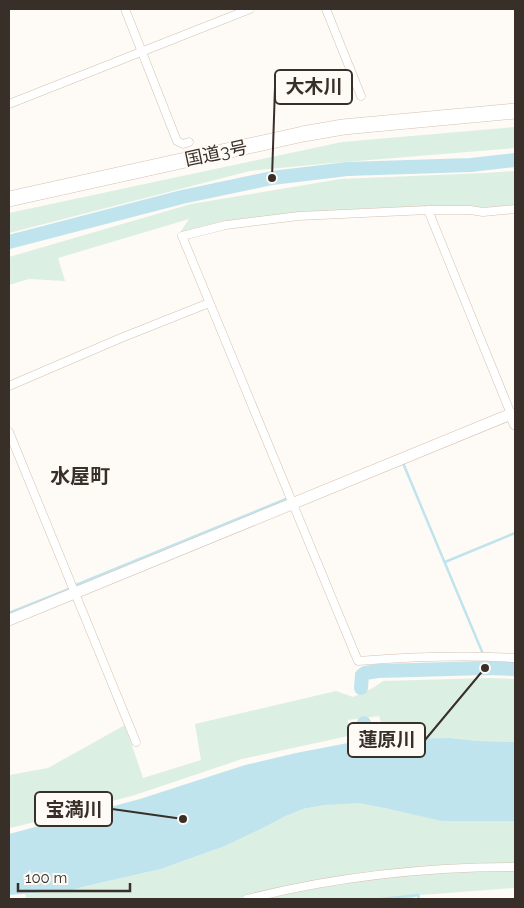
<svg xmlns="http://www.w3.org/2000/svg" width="524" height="908" viewBox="0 0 524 908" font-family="Raleway,'Noto Sans JP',sans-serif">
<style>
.green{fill:#dcefe3}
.water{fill:#c0e4ed}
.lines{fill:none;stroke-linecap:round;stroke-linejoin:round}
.stream{stroke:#c0e4ed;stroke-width:2.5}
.river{stroke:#c0e4ed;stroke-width:14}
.street-casing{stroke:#d6c1b0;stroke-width:9}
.secondary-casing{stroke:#d6c1b0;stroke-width:12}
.highway-casing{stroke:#d6c1b0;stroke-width:16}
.street{stroke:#fff;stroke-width:8}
.secondary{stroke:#fff;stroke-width:11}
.highway{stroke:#fff;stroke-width:15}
.labels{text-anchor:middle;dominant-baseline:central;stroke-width:4;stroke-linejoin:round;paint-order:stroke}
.street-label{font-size:18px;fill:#382f28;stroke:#fefaf6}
.quarter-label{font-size:20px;font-weight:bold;fill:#382f28;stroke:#fefaf6}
.leader{fill:none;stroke:#382f28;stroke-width:2}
.callout-dot{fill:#382f28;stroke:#fefaf6;stroke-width:2}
.callout{fill:#fefaf6;stroke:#382f28;stroke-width:2}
.callout-label{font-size:19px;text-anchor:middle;font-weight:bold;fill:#382f28}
</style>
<rect width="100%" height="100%" fill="#fefaf6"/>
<path class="green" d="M515,127V148L321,164L250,171L9,233V213L342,142Z
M515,171V205L505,207L429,208L229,223L179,234L189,219L58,258L65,281L29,279L9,285V257L191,204L341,179L485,173Z
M489,678L515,679V742L479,741L450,738L374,739L383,729L379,716L348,720V736L242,759L135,795L19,826L9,828V775L48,768L125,725L143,778L201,760L195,724L336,691L353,697L373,688L383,681Z
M343,803H358L389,809L515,821V888L421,895L412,898L398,899H27L25,894L73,890L82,887L161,869L225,846L263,828L286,816L303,809L325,805Z"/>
<path class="water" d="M450,738L479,741L515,742V821H442L389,809L358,803L325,805L303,809L286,816L263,828L225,846L161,869L82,887L73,890L9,895V834L140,799L245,765L296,753L353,742L360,739Z"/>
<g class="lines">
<path class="stream" d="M403,463L483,654
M445,562L515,533
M76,585L286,499
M9,613L69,589
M485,668V662
M357,675H362
M381,899L418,895L419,899"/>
<path class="river" d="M9,242L182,197L272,178L347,169L471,165L515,160
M361,688L362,675L365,673L378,671L485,668L515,669
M364,723L367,757"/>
<defs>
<path id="street" d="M125,9L175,136L177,141L183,144L189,142
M326,9L361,96
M9,104L250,9
M515,209L483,212L470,210H428L299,216L226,225L182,236L358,661C410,657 463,655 515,658
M428,210L511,414
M9,386L121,338L209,303
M9,432L136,742
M247,899C334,877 425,867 515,867"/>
<path id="secondary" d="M9,620L511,414L515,424"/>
<path id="highway" d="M9,199L303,134L343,127L515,111"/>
</defs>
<use href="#street" class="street-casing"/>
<use href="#secondary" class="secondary-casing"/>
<use href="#highway" class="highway-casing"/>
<use href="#street" class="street"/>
<use href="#secondary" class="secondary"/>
<use href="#highway" class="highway"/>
</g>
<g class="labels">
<g class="street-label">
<text transform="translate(216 153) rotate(-12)">国道3号</text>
</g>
<g class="quarter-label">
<text x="80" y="476">水屋町</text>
</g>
</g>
<path class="leader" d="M272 178L275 87M485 668L425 740M183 819L112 809"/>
<g class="callout-dot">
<circle cx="272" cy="178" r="5"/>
<circle cx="485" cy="668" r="5"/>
<circle cx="183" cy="819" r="5"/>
</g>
<g class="callout">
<rect x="275" y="70" width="77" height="34" rx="5"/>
<rect x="348" y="723" width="77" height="34" rx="5"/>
<rect x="35" y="792" width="77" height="34" rx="5"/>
</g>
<g class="callout-label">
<text x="314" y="93">大木川</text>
<text x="387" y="746">蓮原川</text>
<text x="74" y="816">宝満川</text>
</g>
<rect width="524" height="908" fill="none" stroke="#382f28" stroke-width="20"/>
<path d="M18 883v8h112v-8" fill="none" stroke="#382f28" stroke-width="2.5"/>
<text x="25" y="883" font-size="15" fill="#382f28" stroke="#fefaf6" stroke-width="4" paint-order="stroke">100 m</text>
</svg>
